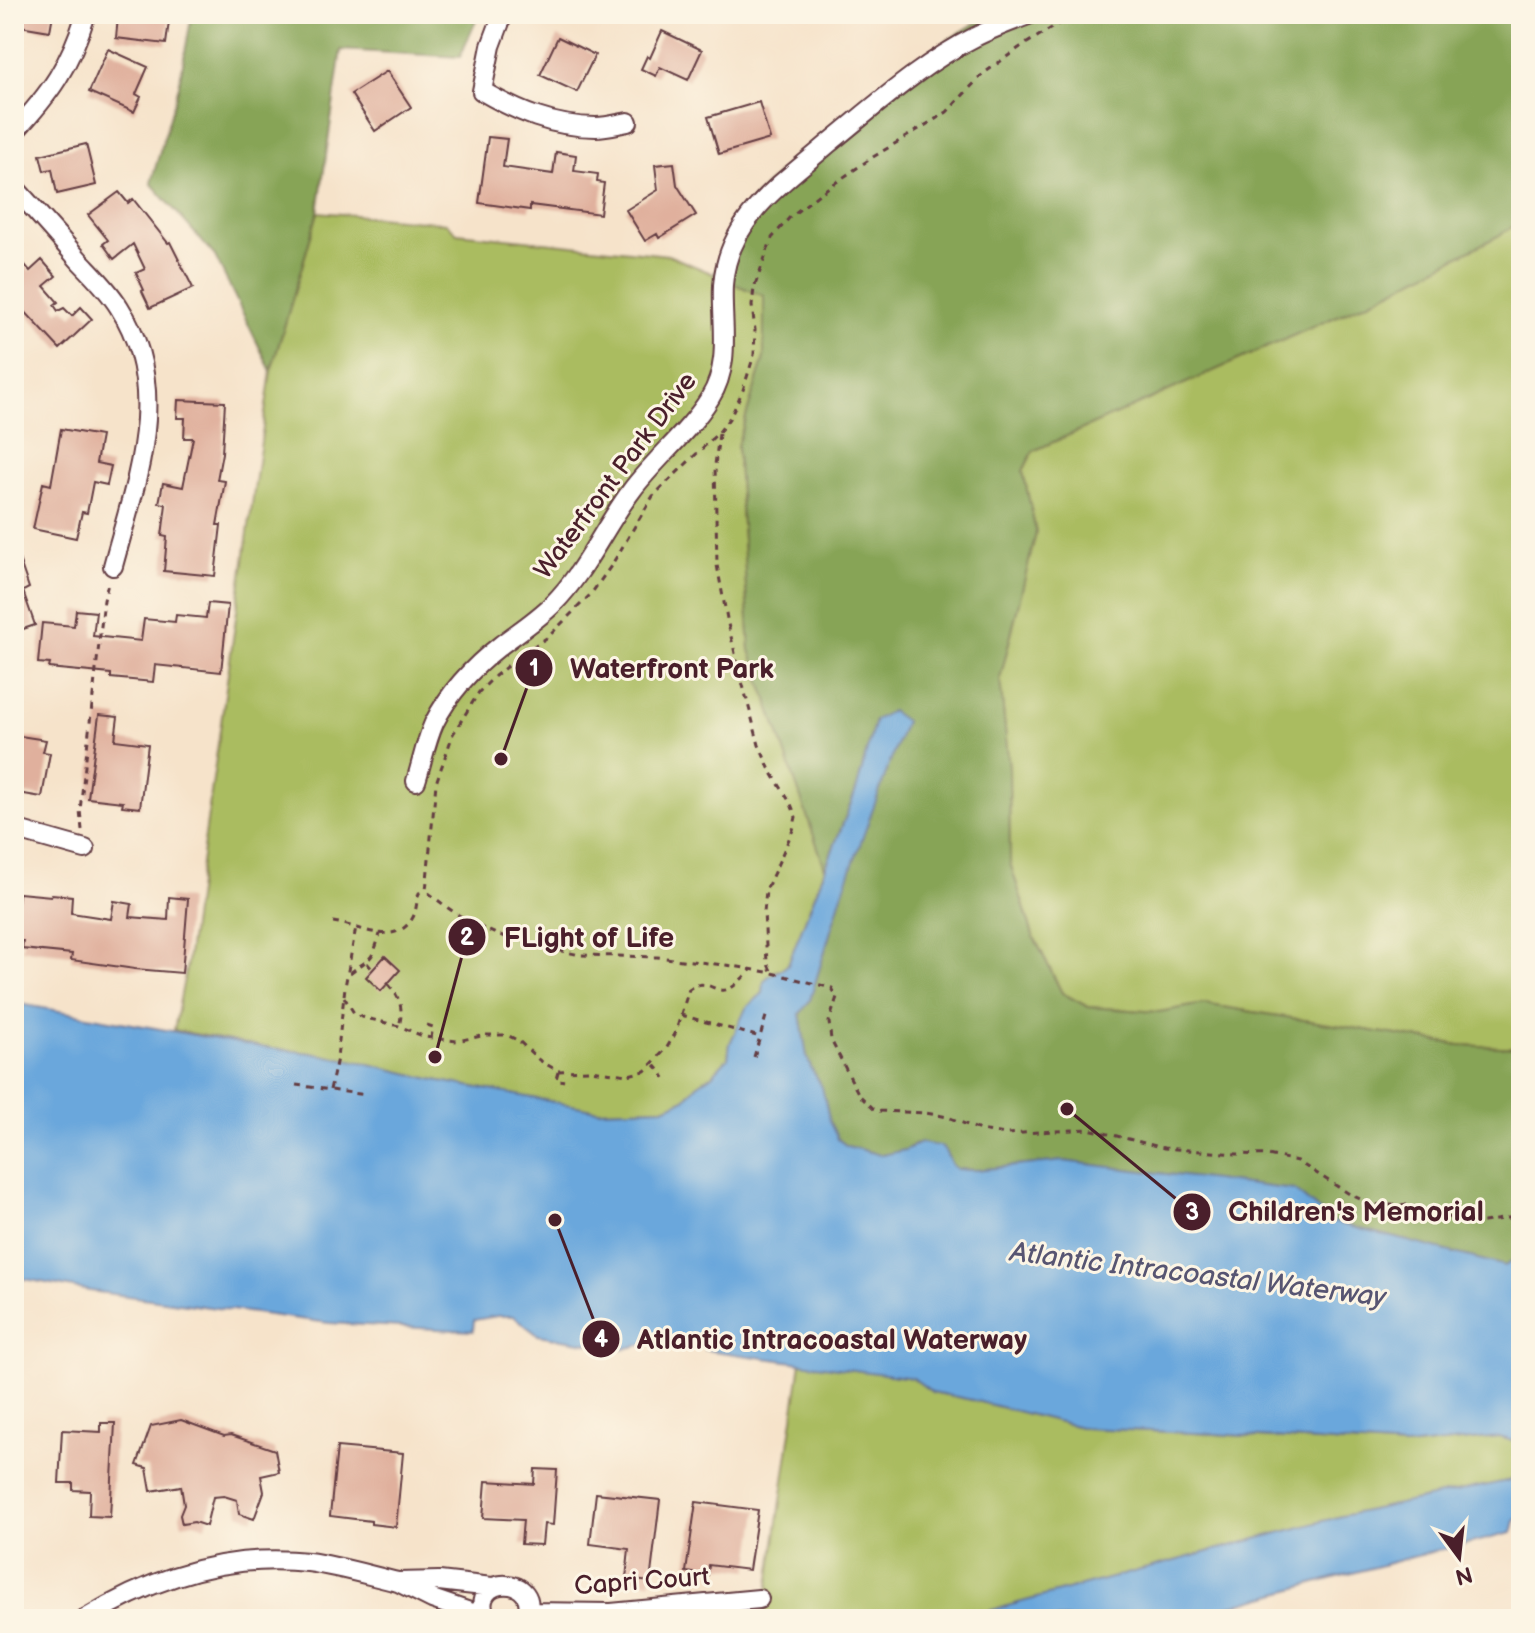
<svg xmlns="http://www.w3.org/2000/svg" width="1535" height="1633" viewBox="0 0 1535 1633" font-family="'Balsamiq Sans',sans-serif">
<style>
.green{fill:#aabc60;stroke:#7a6e46;stroke-width:2}
.forest{fill:#87a456;stroke:#686240;stroke-width:2}
.water{fill:#6ba7dc;stroke:#5a6384;stroke-width:2}
.building{fill:#e0b09d}
.lines{fill:none;stroke-linecap:round;stroke-linejoin:round}
.street-casing{stroke:#643c43;stroke-width:22}
.path{stroke:#643c43;stroke-width:3;stroke-dasharray:6 6;stroke-linecap:butt}
.street{stroke:#fff;stroke-width:18}
.labels{text-anchor:middle;dominant-baseline:central;stroke-width:6;stroke-linejoin:round;paint-order:stroke}
.street-label{font-size:26px;fill:#4a1f2b;stroke:#fcf5e5}
.water-label{font-size:28px;font-style:italic;fill:#575572;stroke:#fcf5e5}
.leader{fill:none;stroke:#4a1f2b;stroke-width:3}
.callout-dot{fill:#4a1f2b;stroke:#fcf5e5;stroke-width:3}
.mark-label{font-size:24px;text-anchor:middle;font-weight:bold;fill:#fff}
.callout-label{font-size:28px;text-anchor:middle;font-weight:bold;fill:#4a1f2b;stroke:#fcf5e5;stroke-width:6;stroke-linejoin:round;paint-order:stroke}
</style>
<rect width="100%" height="100%" fill="#fcf5e5"/>
<filter id="ink" filterUnits="userSpaceOnUse"><feTurbulence type="fractalNoise" baseFrequency=".0125" numOctaves="2"/><feDisplacementMap in="SourceGraphic" scale="16" xChannelSelector="R" yChannelSelector="G"/><feConvolveMatrix kernelMatrix="1 2 1 2 8 2 1 2 1" color-interpolation-filters="sRGB"/></filter>
<filter id="wash" filterUnits="userSpaceOnUse"><feTurbulence type="fractalNoise" baseFrequency=".006" numOctaves="4" result="noise"/><feDisplacementMap in="SourceGraphic" scale="32" xChannelSelector="R" yChannelSelector="G"/><feGaussianBlur stdDeviation="1.8" result="paint"/><feColorMatrix in="noise" values="0 0 0 0 0 0 0 0 0 0 0 0 0 0 0 0 0 1.4 0 .05"/><feComposite in="paint" operator="in"/></filter>
<g filter="url(#wash)">
<rect width="100%" height="100%" fill="#f6e3ca"/>
<path class="green" d="M318,212L446,223L457,233L668,255L764,295V358L737,446L750,650L825,868L788,964L786,967L775,971L761,996L752,1002L730,1043L728,1058L712,1075L697,1085L685,1099L664,1108L597,1110L435,1080L361,1062L311,1053L262,1047L174,1030L186,969L271,371Z
M1521,221V1048L1459,1045L1204,1004L1159,1012L1088,1007L1062,993L1033,935L1010,863L1009,768L1000,679L1036,533L1023,471L1033,451L1371,301L1498,236Z
M801,1362L913,1378L932,1392L972,1400L1084,1428L1215,1434L1406,1447L1499,1437L1521,1443V1478L1342,1516L959,1619H764Z"/>
<path class="forest" d="M192,14H479L460,57L341,50L318,212L271,371L215,256L151,183L179,85Z
M995,14H1521V221L1498,236L1371,301L1033,451L1023,471L1036,533L1000,679L1009,768L1010,863L1033,935L1062,993L1088,1007L1159,1012L1204,1004L1459,1045L1521,1048V1254L1505,1266L1333,1222L1293,1190L1063,1161L976,1170L957,1169L952,1165L944,1149L915,1144L905,1150L882,1155L847,1146L838,1139L834,1132L826,1112L822,1087L811,1068L807,1057L800,1014L810,1000L841,897L875,720L857,788L825,868L750,650L737,446L764,358V296L714,276L726,238L753,199L788,164L930,51L984,18Z"/>
<path class="water" d="M891,711L905,721L841,897L810,1000L800,1014L807,1057L811,1068L822,1087L830,1123L838,1139L847,1146L882,1155L905,1150L920,1143L939,1146L944,1149L952,1165L957,1169L966,1170H976L1063,1161L1294,1190L1333,1222L1505,1266L1521,1254V1443L1499,1437L1406,1447L1215,1434L1084,1428L972,1400L932,1392L913,1378L705,1350V1344L652,1342L624,1349L538,1335L513,1316H497L474,1320L473,1331L329,1323L90,1291L14,1277V1003L262,1047L311,1053L361,1062L435,1080L598,1110L664,1108L685,1099L697,1085L712,1075L728,1058L730,1043L736,1030L746,1008L763,993L764,981C770,972 782,972 788,964L857,788L875,720Z
M1521,1478V1516L1515,1521L1512,1533L1404,1559L1183,1619H959L1342,1516Z"/>
<g id="blocks">
<path class="building" d="M14,14H53L50,31L14,25Z
M127,14H170L166,44L116,38L118,17L126,18Z
M662,31L702,50L688,80L660,67L656,76L641,69L647,56L650,58Z
M558,37L595,55L577,92L540,75Z
M108,49L148,67L136,94L141,97L134,112L89,92Z
M387,71L411,107L375,131L351,94Z
M759,102L770,139L719,154L708,117Z
M488,137L507,139L503,167L553,174L556,152L576,155L574,171L598,174L597,182L604,183L600,214L530,205V210L479,203Z
M86,144L96,185L57,194L52,169L44,171L40,155Z
M674,163L677,185L696,215L659,238L657,234L645,241L626,210L658,190L655,165Z
M119,192L128,203L133,199L168,243L170,242L193,288L150,308L142,291L144,290L136,273L145,269L133,244L114,259L103,244L108,240L88,215Z
M14,252L30,271L42,260L56,276L44,286L58,302L54,305L58,311L64,308L72,316L81,307L92,319L60,349L20,306L14,311Z
M178,400L225,402L222,453L217,480L225,481L217,525H221L215,576L164,571L167,537L162,536L166,504L159,503L163,483L183,487L193,438H184L185,418H177Z
M61,429L101,436L96,463L111,466L107,485L93,482L87,513L82,512L76,538L33,529L43,483L51,485Z
M14,550H16L29,588L23,591L35,625L14,632Z
M208,603L228,605L221,672L155,665L153,682L111,678V674L49,668L50,664L38,663L42,623L74,626L76,610L96,612L93,636L141,641L144,619L175,622L176,615L206,618Z
M99,715L118,717L115,740L148,744L140,808L122,806L123,802L88,798Z
M14,735L46,740L43,752L50,753L42,797L18,793L20,782L14,781Z
M19,893L51,896L52,894L72,896L71,913L111,919L114,901L132,904L130,917L168,920L169,897L188,899L182,973L135,969L71,960L72,954L22,949L23,941H14Z
M385,956L400,970L381,991L366,977Z
M181,1420L224,1436L231,1435L275,1450L279,1472L261,1476L264,1492L254,1519L239,1514L237,1500L224,1496L213,1497L206,1526L194,1522L182,1524L180,1515L184,1505L181,1486L151,1491L147,1468L137,1465L151,1426Z
M101,1423H115L110,1517L89,1516L90,1491L73,1490V1483H59L62,1430L101,1432Z
M337,1447L403,1453L396,1527L371,1524V1521L330,1516Z
M535,1469L557,1470L553,1525L544,1524L542,1545L521,1544L523,1520L483,1518L486,1481L534,1484Z
M596,1493L660,1500L650,1582L626,1579L629,1549L590,1544Z
M696,1502L758,1510L749,1570L709,1565L708,1575L686,1572Z"/>
</g>
</g>
<g filter="url(#ink)">
<use href="#blocks" fill-opacity="0" stroke="#643c43" stroke-width="2"/>
<g class="lines">
<defs>
<path id="street" d="M503,14L491,46L482,91C518,112 553,127 596,127C607,127 617,124 628,122
M14,132C51,93 70,65 86,14
M14,187C36,211 58,236 79,260C93,275 108,289 119,307C172,390 136,480 113,566
M416,781C422,762 426,741 434,723C449,693 474,666 501,645C518,632 537,620 553,604C586,571 604,527 632,490C656,458 689,432 710,398C732,363 721,323 723,285C725,255 737,231 756,209C777,184 804,165 828,144C875,106 921,64 975,37C993,28 1012,21 1031,14
M14,829L85,849
M528,1612L611,1613L759,1599
M484,1617L432,1599L398,1582L439,1581L492,1587
M85,1619C152,1578 228,1553 308,1562C338,1566 368,1575 398,1582
M486,1619C465,1573 546,1574 525,1619"/>
</defs>
<use href="#street" class="street-casing"/>
<path class="path" d="M1085,14L1058,24L1019,48L983,74L947,112L873,157L819,194L790,217L772,238L754,288L752,306L755,330L754,355L743,390L731,416L719,432L653,496L611,566L591,594L548,637L523,653L495,676L479,692L453,734L436,783L426,891L448,908L469,922L496,934L547,948L580,955L657,957L733,966L772,973L832,988L837,997L829,1022L831,1040L859,1095L876,1111L926,1113L948,1117L980,1130L1006,1134L1089,1129L1164,1148L1237,1154L1268,1155L1297,1161L1351,1195L1367,1202L1379,1205H1407L1465,1222H1483L1521,1216
M719,434L715,465L717,565L728,624L740,674L759,745L769,768L791,804L796,817L793,830L766,890L764,913L767,962L772,973
M82,830L80,810L104,600L108,583
M333,922C359,925 393,948 412,919C417,911 416,902 419,893L426,891
M367,963L373,970
M350,973C372,956 371,963 380,934
M388,984C400,997 404,1009 399,1026
M344,997L354,1013L362,1017L399,1026L425,1037L457,1041L486,1035H507L519,1041L539,1060L558,1071L591,1070L628,1075L645,1071L666,1049L675,1034L689,989C708,976 714,995 729,989C737,985 744,976 751,970
M681,1015L760,1037
M427,1025L433,1027L431,1038
M754,1057L767,1013
M655,1065L662,1073L665,1078
M558,1072L556,1079L564,1081
M296,1085L366,1095
M330,1090L337,1058L345,987L356,927"/>
<use href="#street" class="street"/>
</g>
</g>
<g class="labels">
<g class="street-label">
<text transform="translate(616 476) rotate(-53)">Waterfront Park Drive</text>
<text transform="translate(642 1582) rotate(-4)">Capri Court</text>
</g>
<g class="water-label">
<text transform="translate(1198 1275) rotate(7)">Atlantic Intracoastal Waterway</text>
</g>
</g>
<path class="leader" d="M501 759L534 668M435 1057L467 937M1067 1109L1192 1212M555 1220L601 1339"/>
<g class="callout-dot">
<circle cx="501" cy="759" r="8"/>
<circle cx="435" cy="1057" r="8"/>
<circle cx="1067" cy="1109" r="8"/>
<circle cx="555" cy="1220" r="8"/>
<circle cx="534" cy="668" r="20"/>
<circle cx="467" cy="937" r="20"/>
<circle cx="1192" cy="1212" r="20"/>
<circle cx="601" cy="1339" r="20"/>
</g>
<g class="mark-label">
<text x="534" y="676">1</text>
<text x="467" y="945">2</text>
<text x="1192" y="1220">3</text>
<text x="601" y="1347">4</text>
</g>
<g class="callout-label">
<text x="672" y="678">Waterfront Park</text>
<text x="589" y="947">FLight of Life</text>
<text x="1356" y="1221">Children's Memorial</text>
<text x="832" y="1349">Atlantic Intracoastal Waterway</text>
</g>
<rect width="1535" height="1633" fill="none" stroke="#fcf5e5" stroke-width="48"/>
<g transform="translate(1459 1557) rotate(165)" stroke="#fcf5e5" stroke-width="6" paint-order="stroke">
<path d="M0-6L14 30L0 20L-14 30Z" fill="#4a1f2b"/>
<text y="-12" font-size="22" font-weight="bold" text-anchor="middle" fill="#4a1f2b">N</text>
</g>
</svg>
